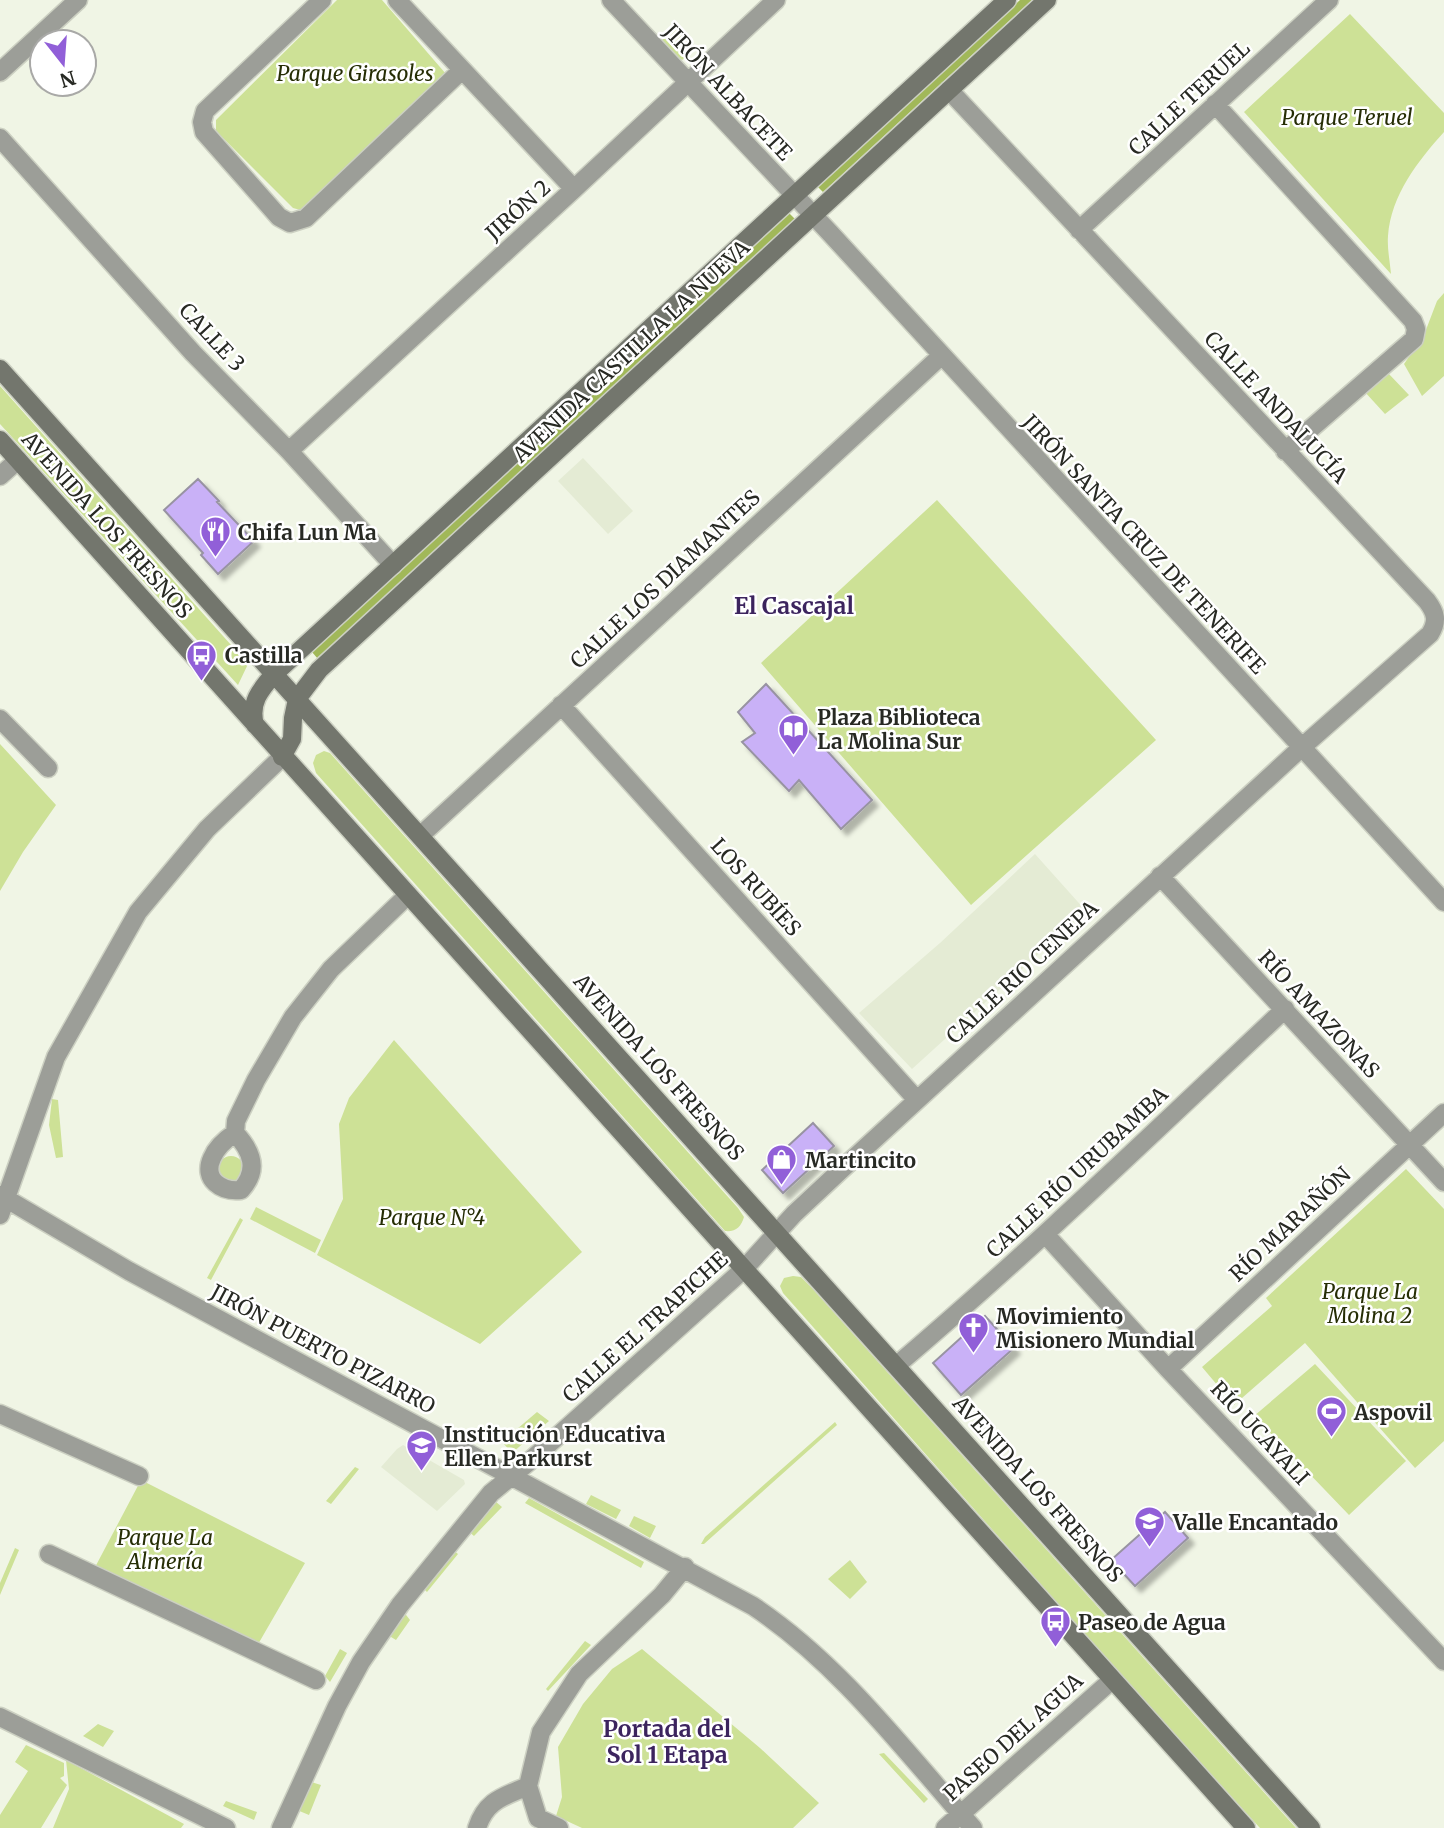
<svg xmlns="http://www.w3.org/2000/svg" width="1444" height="1828" viewBox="0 0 1444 1828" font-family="Merriweather,serif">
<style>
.built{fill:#e4ebd4}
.green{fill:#cde196}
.forest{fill:#a1b859}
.building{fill:#c9b1f7;stroke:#9893a2;stroke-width:2;filter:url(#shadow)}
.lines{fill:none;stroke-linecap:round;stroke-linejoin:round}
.street-casing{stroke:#ccd0c2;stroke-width:21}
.secondary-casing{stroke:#ccd0c2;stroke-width:21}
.street{stroke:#9c9e98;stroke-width:18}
.secondary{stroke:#73766d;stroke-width:18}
.labels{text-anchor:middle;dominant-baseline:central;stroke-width:5;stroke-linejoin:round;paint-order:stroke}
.park-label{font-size:21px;font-style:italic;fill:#262e05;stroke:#fff}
.street-label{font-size:21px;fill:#272923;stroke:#fff}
.poi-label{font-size:21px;font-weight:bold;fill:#272923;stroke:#fff;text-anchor:start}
.neighbourhood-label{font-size:23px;font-weight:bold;fill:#3c245e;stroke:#fff}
</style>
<defs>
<filter id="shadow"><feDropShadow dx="6" dy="6" stdDeviation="2" flood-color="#0004"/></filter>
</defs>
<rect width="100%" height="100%" fill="#f0f5e5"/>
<path class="built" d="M583,458L633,511L608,534L558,481Z
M1035,854L1086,911L912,1069L859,1013L940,943Z
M403,1445L464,1480L465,1484L437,1511L381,1467L397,1449Z"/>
<path class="green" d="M337,0H382L446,74L304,211L293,208L216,131V120Z
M1350,14L1444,113V132C1418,161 1391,195 1388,236C1387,248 1390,262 1391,274L1244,112Z
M678,25L697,49L682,60L660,42Z
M1444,293V376L1422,396L1404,364L1424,335L1437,301Z
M1388,373L1409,395L1385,414L1364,391Z
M0,386L248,664L238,685L0,424Z
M937,500L1156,740L971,905L761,663Z
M0,744L56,805L23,852L0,891Z
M324,751L330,753L738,1208L744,1217C741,1227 736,1232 725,1231L316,773L313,763L316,755Z
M394,1040L582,1252L480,1344L317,1255L343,1199L339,1124L349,1098Z
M52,1099L58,1100L63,1157L56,1158L49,1125Z
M218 1169a13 13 0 1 1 26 0a13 13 0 1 1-26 0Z
M1406,1169L1444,1209V1441L1415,1468L1305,1343L1234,1405L1202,1367L1272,1306L1266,1298Z
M256,1207L321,1240L315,1253L250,1219Z
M240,1218L243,1220L211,1280L207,1278Z
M793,1276L801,1277L811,1287L1296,1828H1260L1120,1674L783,1293L780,1286L784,1278Z
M1315,1364L1406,1461L1349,1515L1254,1416Z
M537,1412L549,1421L512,1453L502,1442Z
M835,1422L837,1425L704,1544H701L705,1537Z
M355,1467L359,1469L331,1504L326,1501Z
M141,1480L305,1563L257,1646L92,1573Z
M591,1495L621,1510L616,1519L586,1504Z
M529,1498L644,1562L641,1568L525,1503Z
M495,1501L502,1507L474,1536L468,1531Z
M634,1516L656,1526L650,1538L629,1526Z
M15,1548L19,1550L0,1595V1583Z
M451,1548L458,1554L427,1592L420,1585Z
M850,1560L867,1582L850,1599L828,1579Z
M403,1611L410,1620L396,1640L386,1634Z
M585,1641L591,1645L548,1691L546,1689Z
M340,1649L347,1653L330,1682L325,1676Z
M642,1649L760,1748L819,1803L793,1828H582L556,1816L562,1797L558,1747L583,1704L612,1669Z
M98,1724L114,1731L103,1747L83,1736Z
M26,1745L64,1763V1776L60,1778L67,1785L41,1828H0V1815L28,1771L15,1762Z
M884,1753L928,1799L924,1803L879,1754Z
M66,1760L184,1824L181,1828H53L69,1789Z
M308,1781L321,1785L309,1815L297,1810Z
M226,1801L257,1812L254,1820L223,1806Z"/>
<path class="forest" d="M1020,0H1032L823,192L817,186Z
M788,212L795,219L318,659L312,652Z"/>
<path class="building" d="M198,479L219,501L217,502L254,541L218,574L201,555L203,553L164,510Z
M766,684L872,800L841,829L799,780L789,791L742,742L755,733L738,712Z
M813,1123L834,1146L783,1193L762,1170Z
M985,1316L1014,1348L961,1395L933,1363Z
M1165,1512L1188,1538L1135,1586L1111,1560Z"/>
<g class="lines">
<defs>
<path id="street" d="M322,0L205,111L202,122L204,132L279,217L290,223L306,218L462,70
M397,0L574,189
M611,0L830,233L1444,902
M0,72L78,0
M1215,104L1413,321L1416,329L1414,339L1285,451
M0,138L193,353L289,451L393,565
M1079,230L1329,0
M289,451L574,189L776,0
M0,476L18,460
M561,705L917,1100
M0,719L48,768
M421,835L941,356
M1160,876L1444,1182
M235,1133C226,1139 216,1148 212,1158C202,1180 222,1192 241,1190C259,1170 252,1151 235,1133L236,1121L256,1080L293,1017L331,969L408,895
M0,1195L129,1271L753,1606C840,1664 904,1750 973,1828
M0,1215L56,1057L138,912L207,829L282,757
M1045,1234L1168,1369L1444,1661
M897,1365C1031,1251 1157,1129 1285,1009
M1168,1369L1444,1113
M0,1414L139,1476
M49,1554L316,1680
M0,1717L226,1828
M528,1786L541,1732L579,1674L662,1595L685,1567
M528,1786L538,1818L559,1828
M281,1828L337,1706L361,1662L400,1605L491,1493L531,1460L744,1269L794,1214L841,1170L1301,748L1430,634C1438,621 1436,613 1427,601L949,90
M477,1828C486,1800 503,1797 528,1786
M945,1828L1112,1680"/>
<path id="secondary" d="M0,369L1311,1828
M0,440L1246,1828
M255,725C249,703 260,690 274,674L1007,0
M282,757L292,739L293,718L297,699L319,670L1047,0"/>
</defs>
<use href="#street" class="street-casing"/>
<use href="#secondary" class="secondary-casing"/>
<use href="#street" class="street"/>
<use href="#secondary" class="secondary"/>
</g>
<defs>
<symbol id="restaurant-pin" viewBox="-11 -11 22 30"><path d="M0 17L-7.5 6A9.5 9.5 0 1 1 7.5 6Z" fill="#915fd8" stroke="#fff"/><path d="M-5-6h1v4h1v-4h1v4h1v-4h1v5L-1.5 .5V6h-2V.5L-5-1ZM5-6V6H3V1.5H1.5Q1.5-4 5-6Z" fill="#fff"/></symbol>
<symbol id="bus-pin" viewBox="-11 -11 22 30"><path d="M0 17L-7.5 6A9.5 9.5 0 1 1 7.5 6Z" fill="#915fd8" stroke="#fff"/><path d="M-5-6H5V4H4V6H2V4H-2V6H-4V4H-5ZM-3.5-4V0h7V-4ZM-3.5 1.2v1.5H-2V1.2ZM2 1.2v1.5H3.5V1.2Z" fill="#fff"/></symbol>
<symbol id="library-pin" viewBox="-11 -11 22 30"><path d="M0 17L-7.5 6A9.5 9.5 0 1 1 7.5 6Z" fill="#915fd8" stroke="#fff"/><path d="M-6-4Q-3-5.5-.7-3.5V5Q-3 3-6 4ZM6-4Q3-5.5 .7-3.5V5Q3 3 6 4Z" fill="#fff"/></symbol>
<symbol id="shop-pin" viewBox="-11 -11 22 30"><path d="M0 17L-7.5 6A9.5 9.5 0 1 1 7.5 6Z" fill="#915fd8" stroke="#fff"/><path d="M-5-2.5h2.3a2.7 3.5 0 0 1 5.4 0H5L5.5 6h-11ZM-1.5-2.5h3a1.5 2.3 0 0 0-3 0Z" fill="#fff"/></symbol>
<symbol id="church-pin" viewBox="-11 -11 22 30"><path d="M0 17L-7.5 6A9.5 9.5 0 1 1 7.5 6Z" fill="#915fd8" stroke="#fff"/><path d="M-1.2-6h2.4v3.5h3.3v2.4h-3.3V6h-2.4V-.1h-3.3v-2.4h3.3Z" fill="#fff"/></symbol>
<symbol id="stadium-pin" viewBox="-11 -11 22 30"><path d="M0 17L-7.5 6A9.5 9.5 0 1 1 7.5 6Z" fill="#915fd8" stroke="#fff"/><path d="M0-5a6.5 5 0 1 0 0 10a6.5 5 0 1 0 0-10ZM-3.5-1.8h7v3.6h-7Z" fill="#fff"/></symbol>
<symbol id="school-pin" viewBox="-11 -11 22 30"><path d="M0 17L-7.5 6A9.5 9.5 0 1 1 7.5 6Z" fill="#915fd8" stroke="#fff"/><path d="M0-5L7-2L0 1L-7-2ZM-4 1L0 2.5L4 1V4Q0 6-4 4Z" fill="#fff"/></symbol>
</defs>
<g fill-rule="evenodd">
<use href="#restaurant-pin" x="198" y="514" width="35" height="47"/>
<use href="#bus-pin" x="184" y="638" width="35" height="47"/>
<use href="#library-pin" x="776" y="712" width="35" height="47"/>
<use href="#shop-pin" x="764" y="1142" width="35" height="47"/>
<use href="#church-pin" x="956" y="1310" width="35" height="47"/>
<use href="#stadium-pin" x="1314" y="1394" width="35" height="47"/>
<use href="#school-pin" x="404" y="1428" width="35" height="47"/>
<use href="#school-pin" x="1132" y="1504" width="35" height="47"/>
<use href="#bus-pin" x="1038" y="1604" width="35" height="47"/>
</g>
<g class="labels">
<g class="park-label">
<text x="355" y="73">Parque Girasoles</text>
<text x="1347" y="117">Parque Teruel</text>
<text x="432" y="1217">Parque N°4</text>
<text x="1370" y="1291">Parque La<tspan x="1370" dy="24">Molina 2</tspan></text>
<text x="165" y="1537">Parque La<tspan x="165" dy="24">Almería</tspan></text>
</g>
<g class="street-label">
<text transform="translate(728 92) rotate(47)">JIRÓN ALBACETE</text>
<text transform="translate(1189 98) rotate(-43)">CALLE TERUEL</text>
<text transform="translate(518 210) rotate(-42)">JIRÓN 2</text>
<text transform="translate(212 337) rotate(47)">CALLE 3</text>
<text transform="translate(631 351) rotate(-43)">AVENIDA CASTILLA LA NUEVA</text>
<text transform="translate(1276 407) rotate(47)">CALLE ANDALUCÍA</text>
<text transform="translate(107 525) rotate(48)">AVENIDA LOS FRESNOS</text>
<text transform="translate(1144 544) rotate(47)">JIRÓN SANTA CRUZ DE TENERIFE</text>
<text transform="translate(665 579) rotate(-43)">CALLE LOS DIAMANTES</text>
<text transform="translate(756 887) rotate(48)">LOS RUBÍES</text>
<text transform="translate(1022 972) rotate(-43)">CALLE RIO CENEPA</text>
<text transform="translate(1319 1014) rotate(47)">RÍO AMAZONAS</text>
<text transform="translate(659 1067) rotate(48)">AVENIDA LOS FRESNOS</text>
<text transform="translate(1077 1172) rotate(-43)">CALLE RÍO URUBAMBA</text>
<text transform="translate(1290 1224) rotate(-43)">RÍO MARAÑÓN</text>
<text transform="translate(645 1327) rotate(-42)">CALLE EL TRAPICHE</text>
<text transform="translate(323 1349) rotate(28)">JIRÓN PUERTO PIZARRO</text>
<text transform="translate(1260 1433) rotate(47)">RÍO UCAYALI</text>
<text transform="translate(1038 1489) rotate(48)">AVENIDA LOS FRESNOS</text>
<text transform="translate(1013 1737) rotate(-42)">PASEO DEL AGUA</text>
</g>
<g class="poi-label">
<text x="238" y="532">Chifa Lun Ma</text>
<text x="225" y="655">Castilla</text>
<text x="817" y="717">Plaza Biblioteca<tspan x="817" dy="24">La Molina Sur</tspan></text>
<text x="805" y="1160">Martincito</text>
<text x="996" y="1316">Movimiento<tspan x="996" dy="24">Misionero Mundial</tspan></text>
<text x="1354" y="1412">Aspovil</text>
<text x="444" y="1434">Institución Educativa<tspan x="444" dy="24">Ellen Parkurst</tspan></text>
<text x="1173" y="1522">Valle Encantado</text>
<text x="1078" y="1622">Paseo de Agua</text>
</g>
<g class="neighbourhood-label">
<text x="794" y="605">El Cascajal</text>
<text x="667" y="1728">Portada del<tspan x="667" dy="26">Sol 1 Etapa</tspan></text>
</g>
</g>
<g transform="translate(63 63) rotate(163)"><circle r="33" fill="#ffffff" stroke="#a9a9a7" stroke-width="2"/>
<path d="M0-5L12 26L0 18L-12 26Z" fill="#915fd8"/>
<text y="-10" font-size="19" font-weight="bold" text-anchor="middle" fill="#272923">N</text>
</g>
</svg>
